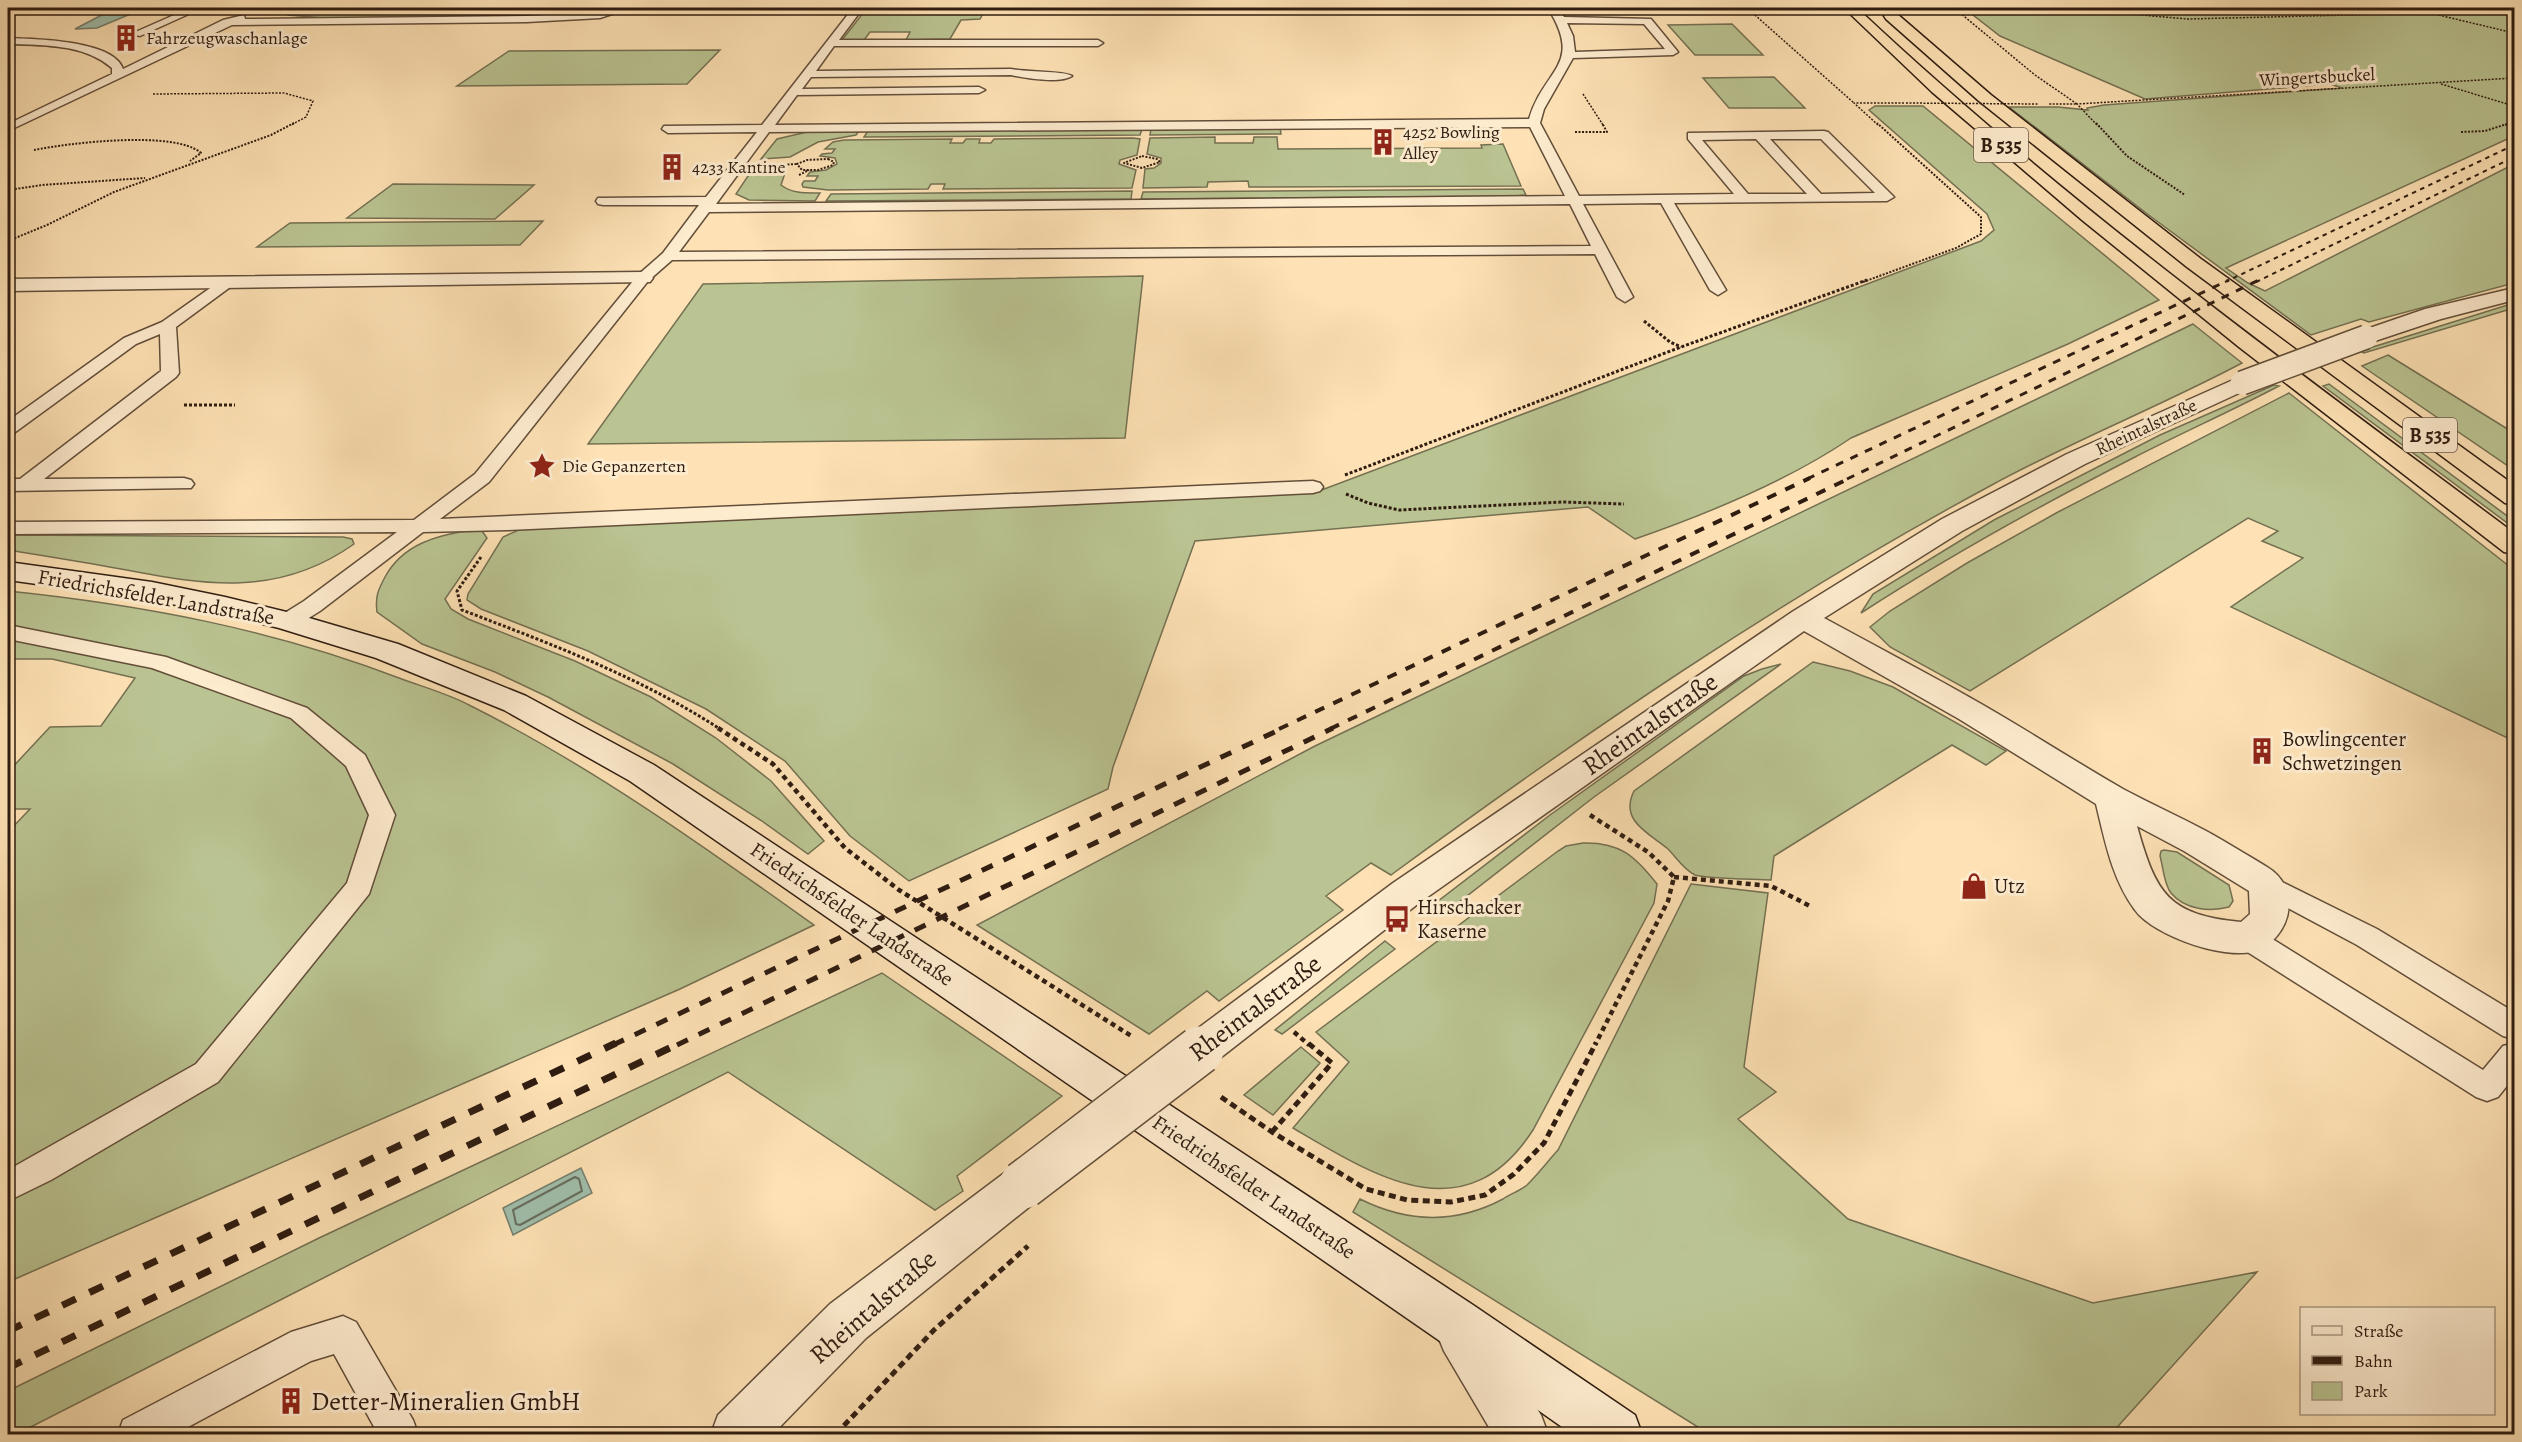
<svg xmlns="http://www.w3.org/2000/svg" width="2522" height="1442" viewBox="0 0 2522 1442" font-family="Alegreya,serif">
<style>
.green{fill:#bac492;stroke:#747052;stroke-width:1.5}
.water{fill:#a0beab;stroke:#737d6d;stroke-width:1.5}
.lines{fill:none;stroke-linecap:round;stroke-linejoin:round}
.shore{stroke:#686d5e;stroke-width:2}
.lane-casing{stroke:#634e3a;stroke-width:3}
.street-casing{stroke:#634e3a;stroke-width:3}
.secondary-casing{stroke:#2f1c11;stroke-width:3}
.highway-casing{stroke:#2f1c11;stroke-width:3}
.path-far4{stroke:#2f1c11;stroke-width:1.5;stroke-dasharray:2 1.5;stroke-linecap:butt}
.path-far3{stroke:#2f1c11;stroke-width:2;stroke-dasharray:2 1.5;stroke-linecap:butt}
.path-far2{stroke:#2f1c11;stroke-width:3;stroke-dasharray:3 2;stroke-linecap:butt}
.path-far1{stroke:#2f1c11;stroke-width:4.5;stroke-dasharray:5 4;stroke-linecap:butt}
.path{stroke:#2f1c11;stroke-width:5;stroke-dasharray:7 4.5;stroke-linecap:butt}
.lane{fill:#feeccf;fill-rule:evenodd}
.street{fill:#feeccf;fill-rule:evenodd}
.secondary{fill:#feeccf;fill-rule:evenodd}
.highway{fill:#fee2b5;fill-rule:evenodd}
.rail-far4{stroke:#2f1c11;stroke-width:2;stroke-dasharray:4.5 4.5;stroke-linecap:butt}
.rail-far3{stroke:#2f1c11;stroke-width:3;stroke-dasharray:8 8;stroke-linecap:butt}
.rail-far2{stroke:#2f1c11;stroke-width:4;stroke-dasharray:10 10;stroke-linecap:butt}
.rail-far1{stroke:#2f1c11;stroke-width:5;stroke-dasharray:12 12;stroke-linecap:butt}
.rail{stroke:#2f1c11;stroke-width:7;stroke-dasharray:15 15;stroke-linecap:butt}
.street-bridge-far1-casing{stroke:#634e3a;stroke-width:26;stroke-linecap:butt}
.street-bridge-casing{stroke:#634e3a;stroke-width:50;stroke-linecap:butt}
.path-bridge{stroke:#2f1c11;stroke-width:1.5;stroke-dasharray:2 1.5;stroke-linecap:butt}
.street-bridge-far1{stroke:#feeccf;stroke-width:23}
.street-bridge{stroke:#feeccf;stroke-width:47}
.labels{text-anchor:middle;dominant-baseline:central;stroke-width:6;stroke-linejoin:round;paint-order:stroke}
.far-poi-label{font-size:18px;fill:#2f1c11;stroke:#feeccf;text-anchor:start}
.far-street-label{font-size:18px;fill:#2f1c11;stroke:#feeccf}
.shield{fill:#feeccf;stroke:#6d5a4a;stroke-width:1.5}
.shield-label{font-size:20px;font-weight:bold;fill:#2f1c11}
.street-label{font-size:21px;fill:#2f1c11;stroke:#feeccf}
.poi-label{font-size:21px;fill:#2f1c11;stroke:#feeccf;text-anchor:start}
.near-street-label{font-size:26px;fill:#2f1c11;stroke:#feeccf}
.near-poi-label{font-size:26px;fill:#2f1c11;stroke:#feeccf;text-anchor:start}
</style>
<rect width="100%" height="100%" fill="#fee2b5"/>
<filter id="stains"><feTurbulence type="fractalNoise" baseFrequency=".00333" numOctaves="4"/><feColorMatrix values="0 0 0 0 .2 0 0 0 0 .09 0 0 0 0 .02 0 0 0 .5 -.17"/></filter>
<radialGradient id="worn" r=".72"><stop offset=".6" stop-color="#630" stop-opacity="0"/><stop offset="1" stop-color="#630" stop-opacity=".3"/></radialGradient>
<path class="green" d="M291,8H611L609,10L549,16L324,18L288,15Z
M867,8H982L985,10L980,19L961,20L950,39L906,40L910,32H870L864,40H842Z
M1964,8H2514V136L2226,268L2248,283L2265,291L2514,164V283L2369,322L2361,319L2311,335L2150,216L2009,107H2058L2088,110L2087,108L2104,105L2342,88L2330,84L2145,99L2000,36Z
M1732,24L1763,55H1695L1668,25Z
M720,50L687,84L457,86L509,51Z
M1774,77L1805,108H1729L1703,78Z
M1875,106H1923L2159,300L2068,344L1851,438C1788,481 1707,514 1635,539L1588,507L1195,541L1113,767L1108,789L909,881L850,836L785,761L706,709L588,651L481,609L467,600L468,594L503,537L521,529L1319,491L1981,241L1994,230L1987,214L1869,110Z
M1280,128L1281,134L1150,135L1151,129Z
M1142,129L1140,135L864,137L868,131Z
M859,131L856,135L818,142L790,157L761,159L777,139L807,132Z
M1215,137V143H1253L1254,137H1277L1278,149L1482,148L1481,145L1503,144L1521,186L1249,187L1248,181L1208,182L1207,187L1143,188L1145,169L1154,168L1161,163V158L1147,154L1150,138Z
M1133,138L1140,139L1137,155L1120,160L1119,164L1136,170L1132,188L943,189L945,184H931L928,189L828,190L803,187L802,184L804,181H815L818,176H807L810,172L826,170L837,164L835,158L820,156L822,154L832,153L835,149H825L833,142L844,140L952,139L950,143H963L966,139H980L979,143H991L994,139Z
M752,170H773L785,173L781,185C793,194 806,193 820,193L815,201L749,200L736,194Z
M393,184L534,185L495,219L347,218Z
M1523,189L1526,195L1516,196L1141,199L1143,192Z
M1132,191L1131,199L826,201L831,194Z
M543,221L520,245L257,247L290,223Z
M1143,276L1125,438L588,444L703,284Z
M2514,303V308L2364,353L2360,351Z
M2193,324L2242,363C2159,407 2072,441 1990,486C1780,599 1583,734 1391,875L1371,863L1326,896L1343,910L1219,1001L1207,991L1149,1034L977,925L1315,746Z
M2388,355L2514,433V470L2362,366Z
M2329,384L2514,521V528L2323,386Z
M2274,385L2279,386C2231,411 2182,433 2135,457C2041,505 1949,556 1861,613L1873,594L1994,520L2160,435Z
M2289,393L2514,570V741L2231,607L2303,558L2262,541L2278,531L2248,518L1970,691L1890,647L1870,627L1890,611L1967,563L2058,512Z
M472,530L482,531L487,538L445,599L451,609L468,619L575,661L651,697L716,738L771,781L824,841L808,854L762,821L673,764L548,697L495,672L422,644L377,612C375,597 378,590 385,577C403,544 437,535 472,530Z
M8,535L343,537L352,539L354,544C278,598 205,585 121,569C83,562 45,556 8,550Z
M8,591C143,605 271,629 399,678C423,687 449,694 471,706C593,767 703,846 814,925L680,989L8,1282V832L30,809H8V772L50,727L101,726L135,678L52,659H8Z
M1813,662L1850,671L1893,687L2006,751L1986,765L1952,745L1774,856L1771,880C1755,879 1708,879 1695,875C1684,870 1676,857 1668,849C1649,833 1619,821 1634,791Z
M1781,664L1594,797L1445,913L1433,905L1550,815L1744,676L1762,669Z
M1583,843C1620,842 1635,856 1657,884L1654,903L1533,1130C1465,1235 1375,1176 1293,1128L1349,1062L1316,1032L1558,851L1566,846Z
M2164,850L2177,852L2229,885L2233,901L2229,907C2210,912 2185,910 2171,893C2164,885 2163,866 2160,856L2161,851Z
M1691,884L1768,893L1744,1067L1776,1092L1738,1119L1848,1219L2093,1303L2257,1272L2111,1434H1709L1353,1212L1360,1199C1408,1223 1456,1224 1503,1199C1510,1194 1520,1191 1527,1185C1538,1174 1548,1161 1558,1150Z
M1385,941L1395,949L1282,1034L1275,1030Z
M882,973L1062,1096L957,1176L963,1191L935,1210L728,1072L17,1434H8V1391L319,1238Z
M1301,1047L1320,1063L1273,1115L1244,1095Z"/>
<path class="water" d="M115,8H145L97,28L75,29Z
M581,1168L592,1193L513,1235L503,1208Z"/>
<g class="lines">
<path class="shore" d="M575,1177L579,1179L582,1191L520,1225L516,1224L513,1210Z"/>
<defs>
<path id="lane" d="M190,8H202L140,36L131,34Z
M616,8H630L600,18L527,22L232,25L8,131V124L112,74V68C84,44 44,45 8,44V38C34,39 114,40 123,69L223,20L244,15L245,19L527,16L600,12Z
M853,8H863L839,40H1098L1103,43L1098,46H834L816,71L1011,69C1024,72 1065,71 1072,76C1060,84 1025,78 1011,75L811,77L802,89L979,87L985,90L979,93L797,95L775,125L1529,119C1544,68 1584,66 1548,8H1557L1564,17L1651,19L1678,52L1673,55L1573,58L1544,109L1540,123L1579,196L1734,194L1688,139V133L1824,131L1828,132L1894,197L1887,201L1674,203L1726,290L1718,295L1710,290L1661,203L1583,204L1633,297L1625,302L1617,297L1595,254L672,260L648,281L489,482L440,519L1313,481L1320,483L1323,487L1320,491L1313,493L508,530L423,532L320,611L296,626L288,628L280,626L277,621L280,616L304,601L397,532L8,534V522L414,520L475,474L638,275L663,253L699,205H603L598,204L596,201L598,198L706,197L757,132L668,133L662,129L664,126L762,125ZM1567,23L1644,24L1665,49L1575,52L1573,36ZM1530,127L1565,196L716,204L769,132ZM1756,139L1807,194H1748L1702,140ZM1770,139H1821L1875,193L1821,194ZM1570,204L1591,246L679,252L709,212Z
M228,277L236,282L233,285L176,327L179,373L176,377L44,479L184,478L191,480L194,484L191,488L8,491V479H20L161,371L160,334L136,344L14,433L8,434V421L124,338L162,322L223,279Z
M8,625L166,657L307,708L365,755L395,815L369,894L218,1082L51,1180L8,1201V1170L196,1064L347,883L369,815L346,766L291,718L152,668L8,639Z
M2266,874L2377,929L2514,1012V1039L2503,1036L2357,945L2256,891L2252,884L2256,877Z
M2248,927L2258,930L2483,1070L2503,1046L2514,1043V1077L2498,1097L2487,1101L2476,1097L2238,946L2234,938L2238,930Z
M343,1316L356,1322L413,1420L418,1434H378L334,1354L311,1361L175,1434H118L123,1420L291,1332Z"/>
<path id="street" d="M643,272L650,274L653,278L650,282L8,291V279Z
M2514,288V300L2441,319L2366,344L2358,342L2355,337L2358,332L2425,309Z
M2242,376L2250,378L2254,383L2250,388L2085,464L1962,531L1824,618C1877,647 1931,675 1983,705C2030,732 2076,762 2123,789C2151,804 2180,817 2208,832C2228,843 2247,855 2267,867C2299,886 2294,929 2263,948C2234,965 2153,936 2135,910C2112,879 2105,841 2096,804L1959,719L1804,631L1419,903L1215,1062L1200,1067L1185,1062L1179,1050L1185,1038L1393,883L1792,612L1942,519L2067,454ZM2137,826L2184,851L2249,891L2250,914L2241,922C2168,915 2156,894 2137,826Z
M1023,1165L1039,1171L1046,1185L1039,1199L866,1338L773,1434H711L718,1415L830,1304L1007,1171Z
M1462,1310L1480,1317L1541,1415L1548,1434H1493L1444,1351L1437,1334L1444,1317Z"/>
<path id="secondary" d="M8,562L152,582L225,597L299,615L398,644L526,696L654,765L1473,1305L1635,1415L1642,1434H1572L1437,1339L630,781L504,710L376,658L279,628L225,615L152,600L8,580Z"/>
<path id="highway" d="M1844,8H1857C2061,200 2290,366 2514,533V554L2504,552L2239,347L2082,220L1932,92Z
M1891,12L1896,13L1991,95L2201,259L2514,485V505L2505,503L2187,267L1979,101L1886,19L1884,16L1886,13Z"/>
</defs>
<use href="#lane" class="lane-casing"/>
<use href="#street" class="street-casing"/>
<use href="#secondary" class="secondary-casing"/>
<use href="#highway" class="highway-casing"/>
<path class="path-far4" d="M1747,8L1854,103
M1954,8L2035,75L2077,104H2048
M2058,8L2188,19L2430,13L2514,33
M2441,84L2514,106
M153,94L284,93L313,101L306,117L291,125
M1583,94L1603,125
M1878,125L1854,103H1905
M2097,125L2077,104L2514,78
M2505,125L2514,122"/>
<path class="path-far3" d="M2096,123L2127,156L2185,195
M1575,132H1607L1602,123
M2461,132L2485,131L2510,123
M34,150C69,143 175,130 201,153L190,161
M1142,156L1157,159L1160,162L1142,168L1124,163Z
M828,159L834,162L833,165L818,170H802L797,164L807,160Z
M777,165L797,164
M799,175L809,170
M8,190L42,185L145,178
M8,241L47,225L114,192L271,135L294,123
M1863,282L1956,248L1981,234V217L1877,123"/>
<path class="path-far2" d="M1644,321L1670,342L1681,347
M184,405H235
M1345,475L1681,347L1867,280
M1346,494L1368,503L1399,510L1563,502L1624,504
M481,557L457,591L462,610C551,644 640,677 720,729"/>
<path class="path-far1" d="M718,728L773,764L845,848L899,890L1133,1037
M1590,815L1648,852L1674,877L1668,901L1595,1045
M1674,877L1771,886L1810,906
M1294,1032L1309,1045"/>
<path class="path" d="M1221,1097L1272,1132L1366,1189L1407,1200L1451,1202L1485,1195L1514,1174L1544,1143L1596,1043
M1272,1132L1332,1063L1308,1043
M836,1434L934,1330L1028,1246"/>
<use href="#lane" class="lane"/>
<use href="#street" class="street"/>
<use href="#secondary" class="secondary"/>
<use href="#highway" class="highway"/>
<path class="rail-far4" d="M2225,282L2514,145
M2256,282L2514,157"/>
<path class="rail-far3" d="M1807,479L2229,280
M1847,479L2259,280"/>
<path class="rail-far2" d="M1279,729L1810,478
M1330,729L1850,478"/>
<path class="rail-far1" d="M613,1045L1283,728
M677,1045L1333,728"/>
<path class="rail" d="M8,1331L616,1043
M8,1368L680,1043"/>
<defs>
<path id="street-bridge-far1" d="M2242,383L2366,337"/>
<path id="street-bridge" d="M1023,1185L1200,1050"/>
</defs>
<use href="#street-bridge-far1" class="street-bridge-far1-casing"/>
<use href="#street-bridge" class="street-bridge-casing"/>
<path class="path-bridge" d="M1906,103L2038,104"/>
<use href="#street-bridge-far1" class="street-bridge-far1"/>
<use href="#street-bridge" class="street-bridge"/>
</g>
<defs>
<symbol id="building-bare" viewBox="-9 -9 18 18"><path d="M-4-6H4V6H1V3H-1V6H-4ZM-2.5-4.3h1.7v1.8h-1.7ZM.8-4.3h1.7v1.8H.8ZM-2.5-1h1.7V.8h-1.7ZM.8-1h1.7V.8H.8Z" fill="#8f2418" stroke="#feeccf" stroke-width="2.5" paint-order="stroke"/></symbol>
<symbol id="sight-bare" viewBox="-9 -9 18 18"><path d="M0-6L1.8-2.2L6-1.7L2.9 1.2L3.7 5.4L0 3.3L-3.7 5.4L-2.9 1.2L-6-1.7L-1.8-2.2Z" fill="#8f2418" stroke="#feeccf" stroke-width="2.5" paint-order="stroke"/></symbol>
<symbol id="shop-bare" viewBox="-9 -9 18 18"><path d="M-5-2.5h2.3a2.7 3.5 0 0 1 5.4 0H5L5.5 6h-11ZM-1.5-2.5h3a1.5 2.3 0 0 0-3 0Z" fill="#8f2418" stroke="#feeccf" stroke-width="2.5" paint-order="stroke"/></symbol>
<symbol id="bus-bare" viewBox="-9 -9 18 18"><path d="M-5-6H5V4H4V6H2V4H-2V6H-4V4H-5ZM-3.5-4V0h7V-4ZM-3.5 1.2v1.5H-2V1.2ZM2 1.2v1.5H3.5V1.2Z" fill="#8f2418" stroke="#feeccf" stroke-width="2.5" paint-order="stroke"/></symbol>
</defs>
<g fill-rule="evenodd">
<use href="#building-bare" x="107" y="19" width="38" height="38"/>
<use href="#building-bare" x="1364" y="123" width="38" height="38"/>
<use href="#building-bare" x="653" y="148" width="38" height="38"/>
<use href="#sight-bare" x="523" y="447" width="38" height="38"/>
<use href="#building-bare" x="2243" y="732" width="38" height="38"/>
<use href="#shop-bare" x="1955" y="867" width="38" height="38"/>
<use href="#bus-bare" x="1378" y="900" width="38" height="38"/>
<use href="#building-bare" x="272" y="1382" width="38" height="38"/>
</g>
<g class="labels">
<g class="far-poi-label">
<text x="146" y="38">Fahrzeugwaschanlage</text>
<text x="1403" y="132">4252 Bowling<tspan x="1403" dy="21">Alley</tspan></text>
<text x="692" y="167">4233 Kantine</text>
<text x="562" y="466">Die Gepanzerten</text>
</g>
<g class="far-street-label">
<text transform="translate(2317 77) rotate(-3)">Wingertsbuckel</text>
<text transform="translate(2146 427) rotate(-25)">Rheintalstraße</text>
</g>
<g class="shield">
<rect x="1974" y="128" width="54" height="34" rx="4.5"/>
<rect x="2403" y="418" width="54" height="34" rx="4.5"/>
</g>
<g class="shield-label">
<text x="2001" y="145">B 535</text>
<text x="2430" y="435">B 535</text>
</g>
<g class="street-label">
<text transform="translate(156 597) rotate(10)">Friedrichsfelder Landstraße</text>
<text transform="translate(852 914) rotate(34)">Friedrichsfelder Landstraße</text>
<text transform="translate(1254 1187) rotate(34)">Friedrichsfelder Landstraße</text>
</g>
<g class="poi-label">
<text x="2282" y="739">Bowlingcenter<tspan x="2282" dy="24">Schwetzingen</tspan></text>
<text x="1994" y="886">Utz</text>
<text x="1417" y="907">Hirschacker<tspan x="1417" dy="24">Kaserne</tspan></text>
</g>
<g class="near-street-label">
<text transform="translate(1650 724) rotate(-35)">Rheintalstraße</text>
<text transform="translate(1255 1008) rotate(-37)">Rheintalstraße</text>
<text transform="translate(873 1307) rotate(-41)">Rheintalstraße</text>
</g>
<g class="near-poi-label">
<text x="311" y="1401">Detter-Mineralien GmbH</text>
</g>
</g>
<rect width="2522" height="1442" fill="none" stroke="#fee2b5" stroke-width="30"/>
<rect x="9" y="9" width="2504" height="1424" fill="none" stroke="#2f1c11" stroke-width="3"/>
<rect x="15" y="15" width="2492" height="1412" fill="none" stroke="#2f1c11" stroke-width="1.5"/>
<rect x="2300" y="1307" width="195" height="108" fill="#feeccf" stroke="#ab9983" stroke-width="1.5"/>
<rect x="2312" y="1326" width="30" height="9" fill="#feeccf" stroke="#ab9983" stroke-width="1.5"/>
<text x="2354" y="1337" font-size="18" fill="#2f1c11">Straße</text>
<rect x="2312" y="1356" width="30" height="9" fill="#2f1c11" stroke="#ab9983" stroke-width="1.5"/>
<text x="2354" y="1367" font-size="18" fill="#2f1c11">Bahn</text>
<rect x="2312" y="1382" width="30" height="18" fill="#bac492" stroke="#ab9983" stroke-width="1.5"/>
<text x="2354" y="1397" font-size="18" fill="#2f1c11">Park</text>
<rect width="100%" height="100%" filter="url(#stains)"/>
<rect width="100%" height="100%" fill="url(#worn)"/>
</svg>
